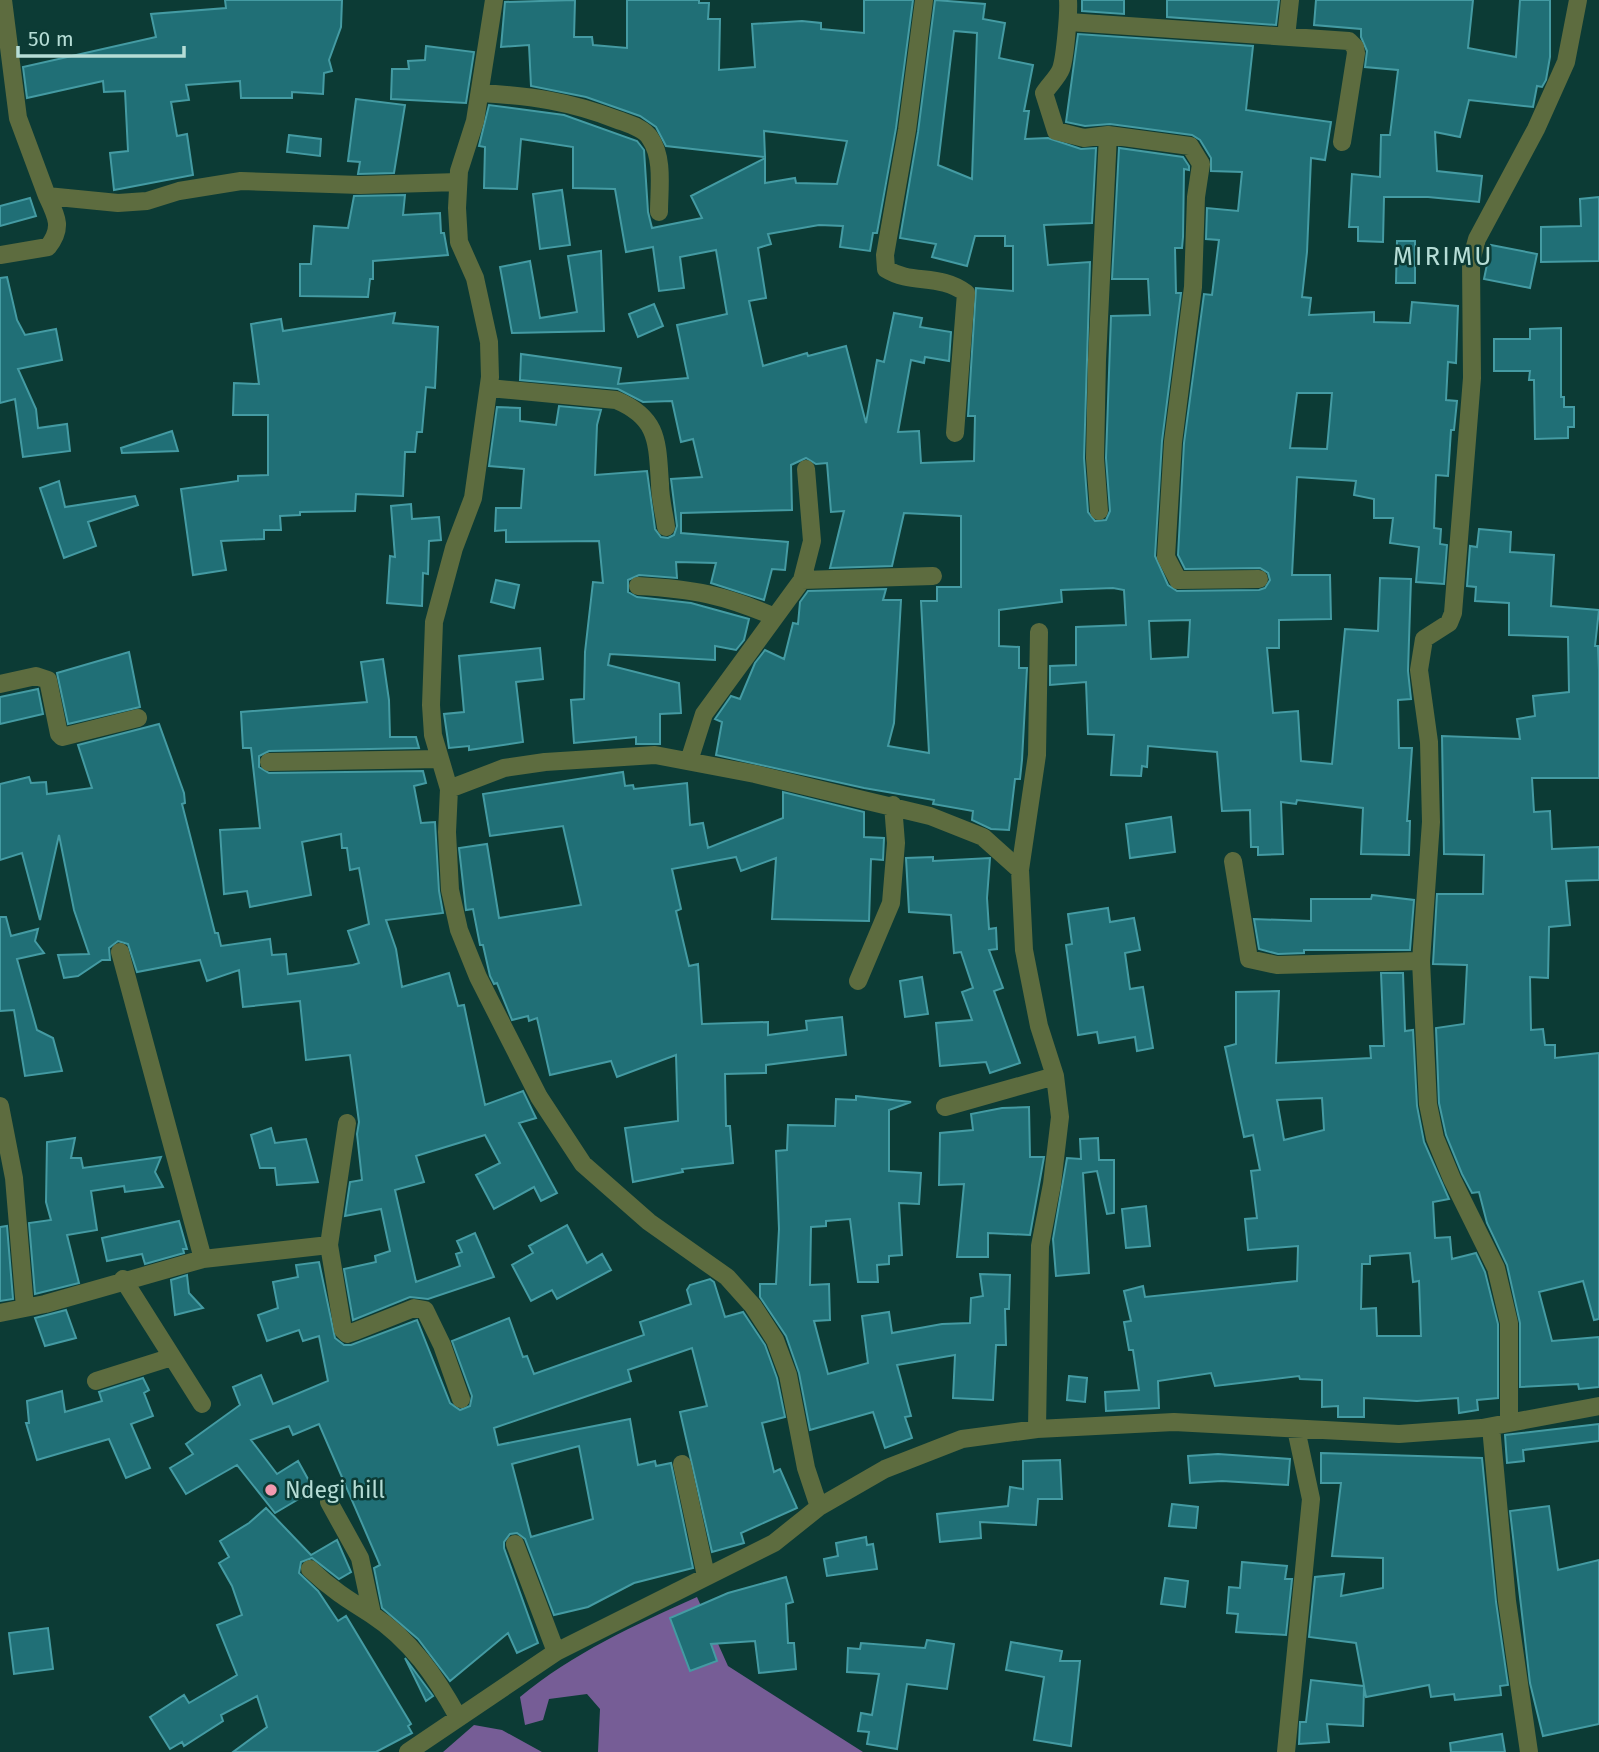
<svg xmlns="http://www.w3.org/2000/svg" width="1599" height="1752" viewBox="0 0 1599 1752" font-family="'Fira Sans',sans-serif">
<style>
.forest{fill:#765d96}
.building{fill:#206f76;stroke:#449ba3;stroke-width:2;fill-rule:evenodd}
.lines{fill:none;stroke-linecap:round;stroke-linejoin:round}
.street{stroke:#5d6c3f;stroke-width:18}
.poi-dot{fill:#f29ab0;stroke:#0c3b35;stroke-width:2.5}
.labels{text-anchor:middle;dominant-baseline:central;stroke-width:5;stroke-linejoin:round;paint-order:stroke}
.poi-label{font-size:23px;fill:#b6ddd6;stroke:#0c3b35;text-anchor:start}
.quarter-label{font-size:26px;letter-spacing:2px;fill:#b6ddd6;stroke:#0c3b35}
</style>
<rect width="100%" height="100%" fill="#0c3b35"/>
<path class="forest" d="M697,1597L728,1666L863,1752H598L600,1709L587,1694L549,1699L543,1720L525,1725L520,1697C573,1653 635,1625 697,1597Z
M474,1725L502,1730L542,1752H443Z"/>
<path class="building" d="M225,0H342L341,27L329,60L332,71L324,73L323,94L292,92V98H241L240,81L186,85L189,100L171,102L177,136L187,134L193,175L114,190L110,153L128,151L125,91L104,92L103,81L27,98L23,67L156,37L151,14L226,8Z
M575,0L574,37H592L593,45L627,48V0H699V3H709L708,19H720L719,70L755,67L752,24L802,21L821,23V29L864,33V0H913L896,128L877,233H873L870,251L840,247L843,226L819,225L768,234L771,244L758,248L766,298L749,301L763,366L807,353L808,356L846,346L866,423L877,360L884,362L894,313L922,318L920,327L951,332L949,361L925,357L924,363L911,360L898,432L919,431L921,463L974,461L975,416H968L976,288L1013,291V246H1005V236H975L967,266L932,257L936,244L900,238L918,132L935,0L985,4L983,19L1005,23L999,58L1033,65L1024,111H1029L1025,139L1048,138L1081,149L1096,148L1092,223L1044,225L1048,265L1090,262L1084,458L1088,512L1095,521L1106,520L1110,511L1106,458L1111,316L1150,315L1148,279H1112L1119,148L1183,157L1189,166V170L1184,169L1183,237L1182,248H1175L1176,293H1181L1162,441L1155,556L1168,585L1177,591L1259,590L1265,588L1270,580L1268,573L1260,568L1185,569L1178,555L1184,443L1204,294L1212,295L1219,240L1206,239L1207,208L1238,211L1242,172L1211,171V158L1200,140L1192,135L1110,124L1085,126L1066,122L1078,34L1253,46L1246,110L1331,122L1325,160L1311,158L1307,252L1302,297L1311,298L1309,315L1374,312V322L1410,323L1412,302L1458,306L1456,363L1448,362L1446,400L1457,401L1454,430H1451L1448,476L1436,475L1434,528L1441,529L1440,544L1447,545L1444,584L1416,582L1419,547L1390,543L1393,518H1374V499L1354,495L1356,481L1297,477L1292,575H1330L1331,619L1279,620V648H1267L1273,713L1298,711L1301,761L1332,764L1345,629L1378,631L1380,578L1411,579L1408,671L1411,699L1398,700L1399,748H1412L1407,821H1410L1409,855L1361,854L1363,808L1297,800L1296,804L1281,802L1283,854L1258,855V847H1251L1250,810L1222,811L1217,752L1148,746L1147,767L1142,766L1141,776L1111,775L1114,735L1088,734L1086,682L1050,685V666L1076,665V627L1126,625L1124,590L1113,588L1061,590L1062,602L999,610V646L1019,647V668H1027L1022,760L1020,779H1015L1009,830L991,829L972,820L973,811L933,804L934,800L864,788L716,755L722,722L715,719L731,696L740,699L755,663L765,650L784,659L793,623L798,624L800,602L808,591L886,589L883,600H901L894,723L888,746L929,753L921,601H937V587H961V516L904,513L892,566L830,568L844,511L831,512L827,463L816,464L806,458L791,465L792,510L681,513V533L788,542L785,570L772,569L764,600L711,583L716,563L676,562L677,578L639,575L628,580V592L637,597L691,603L749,619L744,640L736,650L715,646V660L610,654L608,665L679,683L681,713L660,714V744H636V737L574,743L571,700L584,699L585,652L593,582L603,583L599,541L506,542V530L495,531L496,508H521L524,469L489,466L497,407L520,408V421L556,425L559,406L601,410L597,425L595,475L647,471L655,529L661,537L668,538L674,535L677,526L671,479L702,477L693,439L681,442L672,401L643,402L618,389L520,380L521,354L621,368L618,384L688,378L677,325L727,314L716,250L680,257L684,288L659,291L653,247L626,252L615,189L573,188V147L521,139L517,189L484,188L485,147L479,146L489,105L564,115L637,141L644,150L648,212L652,228L702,218L691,196L765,158V183L795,178L796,183L837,184L847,141L764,131L765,157L666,146L656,127L640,116L586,97L531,86L529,45L501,47L505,2ZM954,31L977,33L972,179L938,165ZM1297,393H1332L1327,449L1290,448ZM1190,620L1188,657L1151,659L1149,621Z
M1082,0H1124V14L1082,11Z
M1167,0H1279L1276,25L1167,17Z
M1316,0H1473L1468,48L1516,57L1520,0H1550V57L1546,80L1542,87L1537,86L1533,107L1469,100L1460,137L1435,132L1437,171L1482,176L1479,202L1428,197H1384L1383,242L1358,241V227H1349L1352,174L1380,177L1381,135H1390L1398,70L1365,67L1367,51L1361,37V29L1314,25Z
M426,46L474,52L466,103L391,99L392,69H409L408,61L425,60Z
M356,99L405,105L394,173L358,174L360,162L348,161Z
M289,135L321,139L320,156L287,152Z
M562,190L570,245L540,249L533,194Z
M405,195L403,215L440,213L441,233H444L448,255L373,261V279H370L368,297L300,296V264H311L314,226L348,228L354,196Z
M1599,197V261L1541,262V227L1581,226L1580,199Z
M30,198L36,216L0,226V206Z
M1397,241H1415V283H1396Z
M1491,245L1537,254L1530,288L1484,279Z
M601,251L604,331L512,333L500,267L530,261L540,318L577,312L568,256Z
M7,277L17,320L25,335L56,329L62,360L18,369L36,409L38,428L67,424L70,451L23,457L15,399L0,403V278Z
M654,304L663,326L638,337L629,314Z
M395,313L393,323L438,327L435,388L426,387L422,432H417L415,452H405L403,496L356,494L355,511L300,512V515L280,516L281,530H264V539L221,541L226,570L193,575L181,489L238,481V476L268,475V415H233L234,383L259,384L251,324L281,319L283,331Z
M1561,328V397H1564V407H1574V427H1568V438L1535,439L1534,380H1529L1530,371H1494V339H1530V329Z
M172,431L178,451L122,453L121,448Z
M59,481L65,507L135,496L138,505L88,522L96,546L64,558L40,488Z
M411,504L412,519L439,517L441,540L429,541L428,574L423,573L422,606L387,603L390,556L395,557L391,506Z
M1479,529L1511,532L1510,552L1554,555L1551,606L1599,610L1595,646H1598L1599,670V778H1532L1534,812L1550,811L1552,849L1599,847V880L1566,881L1570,925L1549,927L1548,978L1530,977L1531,1030L1543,1029L1545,1045H1555V1058L1599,1053V1319L1594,1320L1583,1281L1539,1292L1552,1341L1599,1337V1387L1579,1389L1578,1384L1520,1387V1323L1507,1265L1487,1223L1479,1192L1472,1193L1462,1174L1446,1135L1439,1103L1436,1028L1464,1024L1467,965L1433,964L1437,894H1483L1484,855L1444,854L1442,736L1520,739L1517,719L1535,716L1533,696L1569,692L1568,637L1509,635V603L1475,601L1476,587L1467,586L1470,546L1477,547Z
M496,580L519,585L514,608L491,602Z
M540,648L543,679L516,682L523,742L469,750V746L449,748L444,714L464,712L459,656Z
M129,652L140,707L68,724L57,673Z
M383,659L389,700L390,737H416L419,748L269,751L259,756V767L269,773L423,771L426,783L414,786L421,823L435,822L439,891L443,913L386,920L396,949L402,987L449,973L458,1006L464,1005L485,1105L523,1091L536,1118L519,1123L557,1193L541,1201L534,1187L494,1209L476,1175L500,1163L485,1135L416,1156L424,1182L395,1190L416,1282L460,1266L456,1254L462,1252L457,1241L475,1233L494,1277L428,1299L410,1297L353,1320L344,1269L376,1262L375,1256L390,1251L381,1209L345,1216L350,1182L362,1180L357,1134L359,1122L350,1055L306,1060L300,1001L243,1007L239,970L207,981L200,960L137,972L128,944L118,941L109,948L110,960H102L78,976L64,978L58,955L89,954L74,910L59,835L40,920L22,853L0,860V784L29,777L31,783L46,782L47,794L92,788L78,745L159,724L184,793L185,803L182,804L215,933H218L221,946L270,939L272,955L286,954L288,974L353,965L359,963L348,931L369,924L359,868L350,870L347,848H342L341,834L302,842L311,895L250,907L247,891L224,894L220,830L260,828L251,748H243L241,712L367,702L361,662Z
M38,689L43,714L0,724V697Z
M623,772L625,786L633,785L634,789L687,783L690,825L703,823L708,848L783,818V792L864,812V837L884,838L883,860L871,859L869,921L772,919L776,858L741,871L736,857L672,869L681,909L676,911L689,966L698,964L702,1024L768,1022V1035L807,1030L806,1021L842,1017L846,1055L766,1065V1073L725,1074L726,1126H730L733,1163L682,1169L683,1172L633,1182L625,1128L678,1121L676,1055L617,1077L611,1061L550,1075L537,1018L529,1021L528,1016L512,1020L497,983L494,984L490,976L483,945H480L473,909L466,910L459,848L487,844L499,918L581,905L563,826L490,836L483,794Z
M1171,817L1175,852L1130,858L1126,824Z
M933,857V861L990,858L987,898L989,929L996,928L997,949L989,950L1003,988L994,991L1020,1063L990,1073L986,1062L940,1066L936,1023L972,1020L962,992L973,988L961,952L954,953L951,915L909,912L906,858Z
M1372,895L1414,900L1410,950H1304V953L1278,954L1259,949L1254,919L1311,921V899H1371Z
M1108,908L1110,922L1134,918L1140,950L1125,953L1130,989L1143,987L1153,1048L1137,1051L1135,1037L1099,1043L1097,1032L1078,1035L1066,945L1072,944L1068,914Z
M0,917H6L11,936L38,929L35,941L44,953L17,959L37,1030L53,1038L62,1071L25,1076L14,1010L0,1011Z
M1381,973H1403L1405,1031L1413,1030L1417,1106L1424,1142L1449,1199L1433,1202L1435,1238L1450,1237L1452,1259L1476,1253L1485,1272L1498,1324V1398L1477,1400L1478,1410L1459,1413L1458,1398L1417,1401L1364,1398V1417H1338V1406L1322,1407V1380L1300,1379L1299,1376L1215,1386L1211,1373L1158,1381L1159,1408L1106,1411L1105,1392L1139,1390L1133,1350H1129L1124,1322L1131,1321L1124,1291L1143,1286L1145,1297L1297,1281L1298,1246L1248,1250L1245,1219L1257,1218L1251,1171L1260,1170L1253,1135L1244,1137L1225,1047L1236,1044V992L1279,991L1276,1063L1371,1058L1370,1046H1384ZM1322,1098L1324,1130L1284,1140L1277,1100ZM1410,1253L1413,1282L1419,1281L1421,1336H1377L1376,1308L1361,1309L1362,1264H1370V1256Z
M922,977L928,1014L905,1017L900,981Z
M856,1096L911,1102L889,1110V1171L921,1173L919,1204L899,1203L902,1255L889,1256V1264L877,1265L878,1282H858L850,1219L826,1221V1226L811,1227L810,1285L829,1284L830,1320L814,1321L828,1374L868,1363L862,1316L889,1312L892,1333L942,1324L970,1323L971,1298L983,1296L980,1274L1010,1275L1009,1309H1005L1006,1345H996L993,1400L953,1398L955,1355L897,1365L911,1416L905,1417L912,1438L885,1448L873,1412L810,1430L799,1373L786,1336L760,1297V1284H776L779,1229L776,1151L787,1150L788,1125L835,1126L836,1099L856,1100Z
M1029,1107L1030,1157H1044L1030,1235L988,1233V1257H957L964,1184L939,1185L940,1133L973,1130L971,1114L1002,1108Z
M271,1128L275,1143L306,1139L318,1182L277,1185L275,1168H260L251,1135Z
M75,1138L71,1158H81L83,1168L161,1157L155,1172L163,1187L125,1192L124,1186L91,1191L97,1230L67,1235L79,1283L35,1294L29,1223L51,1220L46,1202L47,1142Z
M1098,1138L1099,1160H1114V1213L1107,1214L1097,1171L1083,1173L1089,1273L1056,1276L1053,1239L1067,1158L1081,1159L1080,1139Z
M1146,1206L1150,1246L1126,1248L1122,1209Z
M179,1221L187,1249H183L184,1253L145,1264L142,1254L107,1261L102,1238Z
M567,1225L587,1263L602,1254L611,1270L557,1299L552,1290L531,1301L512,1265L533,1253L529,1246Z
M7,1226L13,1299L0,1301V1227Z
M319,1262L335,1338L344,1345H351L417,1320L450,1403L460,1410L470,1406L472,1396L452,1341L509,1318L523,1357L527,1356L534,1374L644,1335L640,1322L691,1304L687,1290L690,1285L710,1279L714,1282L725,1317L743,1312L765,1345L777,1378L785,1417L762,1423L774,1472L780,1469L797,1508L741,1533L744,1543L712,1552L680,1412L707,1406L692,1348L628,1370L631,1381L494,1428L498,1445L630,1419L638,1465L655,1461L656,1466L671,1463L693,1568L634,1583L588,1607L554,1615L525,1539L517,1533L510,1534L504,1542V1548L538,1643L517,1653L508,1633L450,1681L418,1639L382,1608L374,1568L380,1565L319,1424L293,1435L289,1426L251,1440L277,1474L298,1461L314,1490L275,1513L237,1465L186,1494L170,1468L193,1454L186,1444L240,1405L233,1387L261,1375L273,1404L328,1381L319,1336L303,1341L299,1330L267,1341L258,1315L278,1308L273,1282L298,1277L296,1265ZM579,1446L593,1519L531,1537L512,1464Z
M187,1275L189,1293L203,1308L175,1315L171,1280Z
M66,1310L76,1338L45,1346L35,1318Z
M1069,1376L1087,1378L1085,1402L1067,1400Z
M143,1378L149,1390L144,1393L153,1416L131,1424L150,1468L126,1478L109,1439L37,1460L26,1423H29L27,1401L62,1391L65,1412L102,1401L99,1392Z
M1599,1424V1441L1523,1450L1524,1461L1507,1463L1505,1435Z
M1321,1453L1482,1458L1496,1602L1508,1685L1500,1686L1501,1695L1455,1700L1454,1694L1431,1697L1429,1685L1366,1697L1364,1687L1363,1726L1327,1724L1329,1742L1299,1744L1300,1722H1306L1311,1680L1364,1686L1356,1643L1309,1637L1315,1577L1344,1574L1341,1596L1383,1588V1558L1332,1556L1341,1483H1321Z
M1218,1454L1290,1459L1288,1485L1222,1481L1190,1483L1188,1456Z
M1060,1460L1062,1499H1038L1036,1525L980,1522L981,1538L940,1542L937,1514L1008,1506L1010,1487L1023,1489V1461Z
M1172,1504L1198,1507L1196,1528L1169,1526Z
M1549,1506L1558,1570L1599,1560V1724L1543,1736L1530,1683L1510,1511Z
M266,1508L311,1555L337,1540L351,1572L339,1579L312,1558L301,1562L299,1573L318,1591L338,1621L346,1616L411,1724L408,1726L412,1733L376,1752H233L267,1727L257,1696L221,1715L223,1721L184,1746L182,1742L170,1749L150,1717L184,1695L189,1703L237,1675L217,1625L242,1615L232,1586L219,1563L229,1557L220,1541L249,1523Z
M866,1537L867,1545L873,1544L877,1569L827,1576L824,1559L838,1556L836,1543Z
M1242,1562L1287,1566L1285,1579H1292L1286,1635L1236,1632L1238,1614L1227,1613L1229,1587L1240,1588Z
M786,1577L793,1602L786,1604L788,1643H794L796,1669L759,1673L755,1641L711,1644L717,1661L690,1671L670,1618L728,1593Z
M1165,1578L1188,1581L1185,1607L1161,1604Z
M48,1628L53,1669L14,1674L9,1633Z
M927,1640L954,1644L947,1689L907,1684L897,1749L867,1744L869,1732L858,1731L861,1713L872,1715L879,1674L847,1672L848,1648L860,1649L861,1643L925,1648Z
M1011,1642L1062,1651L1060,1661H1080L1071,1746L1034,1740L1044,1677L1006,1670Z
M405,1658L433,1696L426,1701Z
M1502,1734L1505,1752H1451L1450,1743Z"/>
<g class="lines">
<path class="street" d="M3,0L18,118L47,196L118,203L147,201L179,191L241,181L360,185L458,182
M494,0L475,121L459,171L457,208L459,242L475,278L489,342L490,377L473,498L454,548L434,622L431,705L433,735L449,789L447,832L450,890L459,930L478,977L539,1097L583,1164L649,1222L727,1277L753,1306L775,1340L788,1375L806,1468L819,1507
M924,0L907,130L885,255L886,269C912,285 939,273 966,293L955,433
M1068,0C1069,12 1065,58 1061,69C1058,77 1049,85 1044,93L1056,131L1084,138L1108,135L1190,146L1201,164L1196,197L1193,287L1173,442L1166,557L1178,580L1259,579
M1069,22L1349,41L1355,47L1356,53L1342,142
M1286,37L1290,0
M480,93C531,96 569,101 618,120C629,124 644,128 650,138C664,158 659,189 659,212
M0,255L48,247C63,228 57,217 47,196
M489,388L616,400C659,418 657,442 660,484C660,498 664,513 666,527
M1099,511L1095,458L1097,360L1108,135
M802,580L933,576
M638,586C694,589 724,595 775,617
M0,684L36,676L48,680L59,734L62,737L138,718
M689,761L704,714L802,580L812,541L806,469
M269,762L439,759
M449,789L504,768L545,762L655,755L755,774L930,816L983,837L1020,870
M1233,861L1249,959L1277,965L1421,961
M120,952L203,1259
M858,981L891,903L896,843L893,805
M0,1106L14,1178L25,1308
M945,1107L1055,1076
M329,1245L343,1330L347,1334L356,1331L414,1308L425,1310L442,1345L461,1399
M123,1279L202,1404
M0,1313L45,1304L203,1259L329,1245L347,1123
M96,1381L172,1357
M1509,1423V1323L1496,1268L1452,1179L1435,1138L1428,1104L1421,961L1431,822L1429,742L1419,670L1424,639L1449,623L1453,613L1472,378L1471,261L1477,239L1536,129L1566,62L1578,0
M1491,1427L1507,1601L1529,1752
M1037,1429L1040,1246L1052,1184L1060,1117L1055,1076L1039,1026L1024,950L1020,870L1037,755L1039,632
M682,1464L706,1576
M329,1502L360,1558L372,1614
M515,1544L556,1652
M310,1569C331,1589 347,1599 371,1614C411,1640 436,1677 458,1717
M408,1752L556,1652L774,1543L819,1507L885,1469L962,1439L1037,1429L1174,1422L1399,1434L1482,1428L1599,1406
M1286,1752L1311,1499L1296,1429"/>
</g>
<circle class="poi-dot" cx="271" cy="1490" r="7"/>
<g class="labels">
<g class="poi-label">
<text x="285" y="1490">Ndegi hill</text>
</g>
<g class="quarter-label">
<text x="1443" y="256">MIRIMU</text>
</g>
</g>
<path d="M18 46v10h166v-10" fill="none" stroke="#b6ddd6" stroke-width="3.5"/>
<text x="28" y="46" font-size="21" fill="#b6ddd6" stroke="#0c3b35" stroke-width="5" paint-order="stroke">50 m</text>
</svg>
